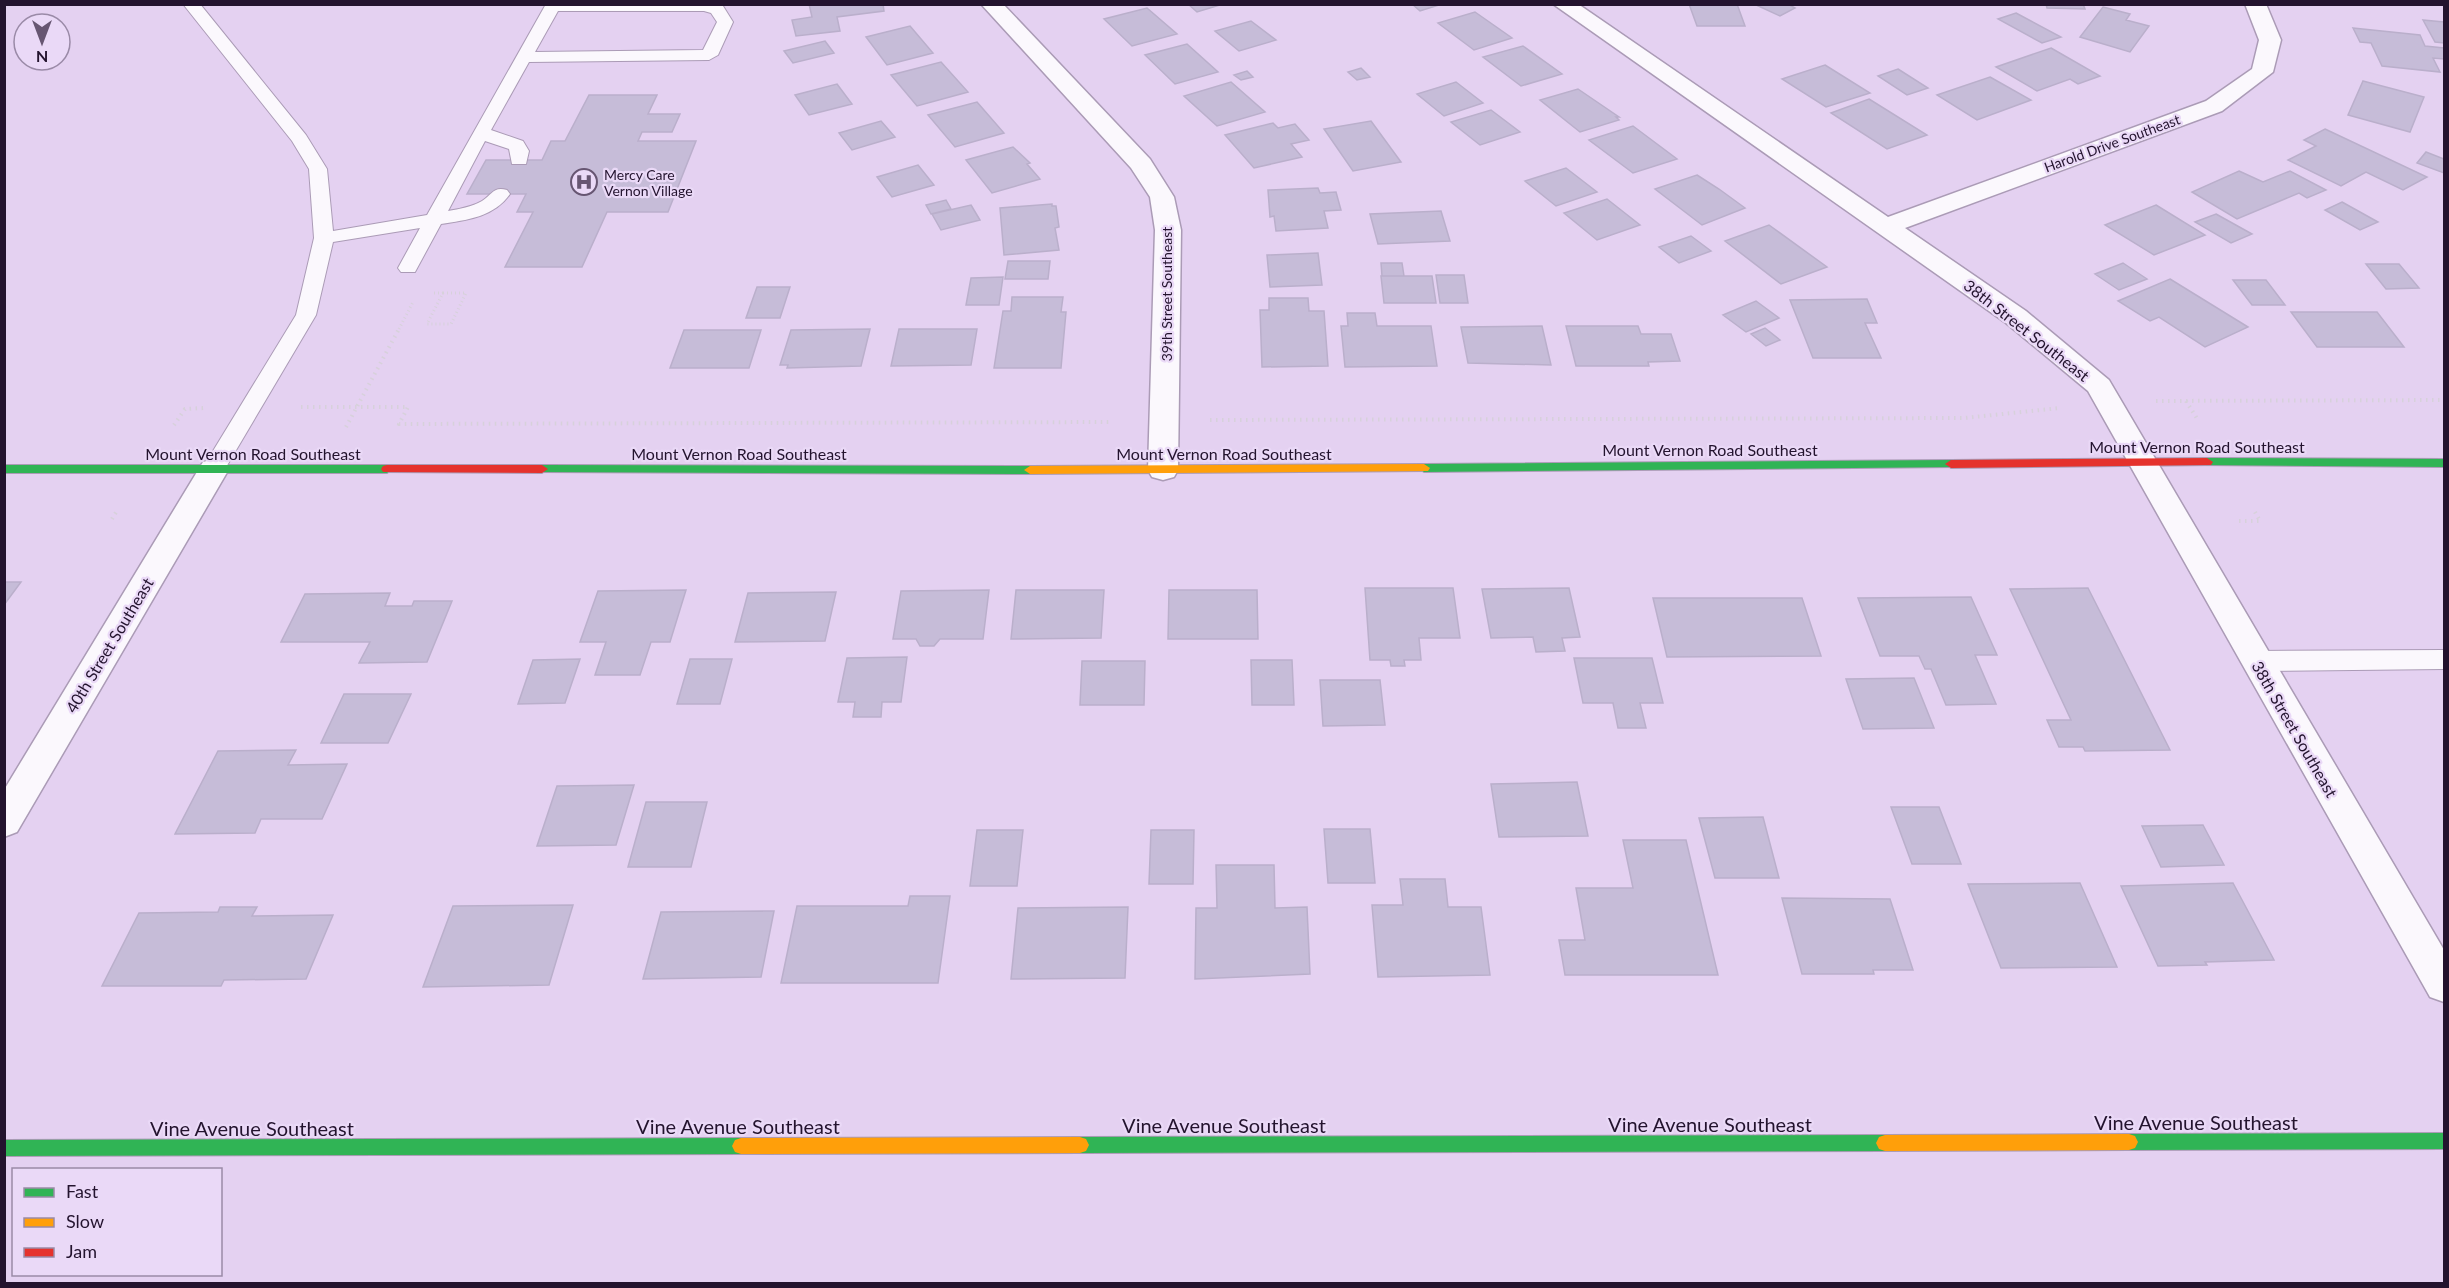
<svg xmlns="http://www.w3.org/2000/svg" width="2449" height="1288" viewBox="0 0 2449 1288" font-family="Lato,sans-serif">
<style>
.building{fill:#c6bcd8;stroke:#baafcb;stroke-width:1.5}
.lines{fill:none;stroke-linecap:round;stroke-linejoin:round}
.lane-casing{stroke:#ab9bb6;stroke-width:2}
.street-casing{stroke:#ab9bb6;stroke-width:3}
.fast-casing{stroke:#ab9bb6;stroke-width:2}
.slow-casing{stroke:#ab9bb6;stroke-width:2}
.jam-casing{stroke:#ab9bb6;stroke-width:2}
.path-far1{stroke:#d7d1db;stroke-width:3;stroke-dasharray:1 3;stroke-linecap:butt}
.path{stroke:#d7d1db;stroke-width:4;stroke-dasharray:1.5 4.5;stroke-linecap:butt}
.lane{fill:#fbf8fd;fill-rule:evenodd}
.street{fill:#fbf8fd;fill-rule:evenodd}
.fast{fill:#30b455;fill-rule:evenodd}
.slow{fill:#ff9f0a;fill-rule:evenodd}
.jam{fill:#e5322d;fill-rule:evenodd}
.labels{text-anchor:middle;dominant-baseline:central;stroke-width:4.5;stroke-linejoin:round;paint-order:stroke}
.far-street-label{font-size:14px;fill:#23132e;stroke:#ead9f7}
.far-poi-label{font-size:14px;fill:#23132e;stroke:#ead9f7;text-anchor:start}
.street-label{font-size:16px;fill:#23132e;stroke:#ead9f7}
.near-street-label{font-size:20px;fill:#23132e;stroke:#ead9f7}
</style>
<rect width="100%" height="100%" fill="#e4d1f1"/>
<path class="building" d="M809,4H883L884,11L837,17L840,31L796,36L792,20L812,17Z
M1188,4H1223L1197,12Z
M1412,4H1442L1420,11Z
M1689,4H1737L1745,26H1697Z
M1754,4H1788L1795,8L1780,16Z
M2046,4H2083L2085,9L2047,8Z
M2103,7L2130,14L2126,20L2149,26L2130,52L2080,37Z
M1147,8L1177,34L1132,46L1104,19Z
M1475,12L1512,38L1474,50L1438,23Z
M2016,13L2061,37L2042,43L1998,19Z
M2423,20L2444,22V43L2435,42Z
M1251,21L1276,40L1239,51L1215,31Z
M910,26L933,53L887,65L866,37Z
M2353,28L2420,35L2425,46L2444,48V59L2433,58L2440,72L2382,66L2371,43L2360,42Z
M825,41L834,53L793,63L784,51Z
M1187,44L1218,72L1175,84L1145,55Z
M1523,46L1562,74L1521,86L1483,57Z
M2051,48L2100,76L2078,84L2070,79L2037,91L1996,67Z
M941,62L968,92L917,106L891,75Z
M1825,65L1870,93L1826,107L1782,79Z
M1361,68L1370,77L1357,80L1348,72Z
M1898,69L1928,88L1907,95L1878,76Z
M1247,71L1253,77L1241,80L1234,75Z
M1990,77L2031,100L1977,120L1937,95Z
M2363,81L2424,97L2410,132L2348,115Z
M1231,82L1265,112L1217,126L1184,96Z
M1456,82L1483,103L1444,116L1417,94Z
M837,84L852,104L809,115L795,95Z
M1578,89L1619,117H1616L1619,120L1580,132L1540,100Z
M589,95H657L648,114H680L672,132H642L638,141H696L668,212H607L582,267H505L533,212H517L526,194H467L486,160H542L551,141H565Z
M1869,99L1927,135L1887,149L1831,113Z
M977,102L1004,133L955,147L928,115Z
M1491,110L1520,132L1480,145L1451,122Z
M881,121L895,137L852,150L839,133Z
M1371,121L1401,162L1353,171L1324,129Z
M1273,123L1278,128L1295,124L1309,140L1291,144L1302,157L1254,168L1225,135Z
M1633,126L1677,159L1633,173L1589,140Z
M2325,129L2427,177L2403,190L2366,172L2341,186L2288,160L2316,146L2304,140Z
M1013,147L1030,163L1027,164L1040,179L992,193L966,160Z
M2426,152L2444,159V173L2417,163Z
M918,165L934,185L892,197L877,177Z
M1566,168L1597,192L1556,206L1525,181Z
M2239,171L2263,182L2290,171L2326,190L2307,198L2299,193L2237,219L2192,192Z
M1697,175L1719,189L1745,208L1702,225L1655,189Z
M1318,188L1320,193L1336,192L1341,210L1324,211L1328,228L1276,231L1274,216L1270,217L1268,190Z
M1607,199L1640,225L1597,240L1564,213Z
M946,200L951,209L931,214L926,205Z
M2342,202L2378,222L2360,230L2325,210Z
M1052,204V206H1056L1059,227L1055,228L1059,250L1004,255L1000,208Z
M971,205L980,220L941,230L932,214Z
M2156,205L2205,235L2154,255L2105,225Z
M1441,211L1450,241L1378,244L1370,214Z
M2216,214L2252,234L2231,243L2195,222Z
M1769,225L1827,267L1781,284L1725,241Z
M1691,236L1711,251L1679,263L1659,247Z
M1318,253L1322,285L1270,287L1267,255Z
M1008,261H1050L1048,279H1005Z
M1381,263H1402L1404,276H1382Z
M2123,263L2147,279L2119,290L2095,274Z
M2366,264H2399L2419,288L2386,289Z
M1436,275H1464L1468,303H1440Z
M1381,276H1432L1436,303H1384Z
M1003,277L999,305H966L971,278Z
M2170,279L2248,327L2205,347L2159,317L2150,321L2118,301Z
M2233,280H2266L2285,305H2252Z
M757,287H790L780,318H746Z
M1012,297H1063L1061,312H1066L1061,368H994L1003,311H1011Z
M1269,298H1308L1309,311H1324L1328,366L1262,367L1260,310H1269Z
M1867,299L1877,323H1865L1881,358H1813L1790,300Z
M1756,301L1779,318L1746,332L1723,315Z
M2291,312H2377L2404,347H2317Z
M1347,313H1375L1377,326H1431L1437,366L1345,367L1341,326H1348Z
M1542,326L1551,365L1468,363L1461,327Z
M1566,326H1638L1641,334H1671L1680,361L1648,362L1649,366H1576Z
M1765,328L1780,340L1766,346L1751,334Z
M870,329L861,366L787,368L788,365H780L791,330Z
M899,329H977L971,365L891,366Z
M684,330H761L749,368H670Z
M4,582H21L4,605Z
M1365,588H1453L1460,638H1419L1421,660H1404L1405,666H1391L1390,660H1370Z
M1569,588L1580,637L1562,638L1565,651L1536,652L1533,637L1491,638L1482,589Z
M2088,588L2170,750L2085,751L2083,747H2059L2047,720H2071L2010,589Z
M686,590L670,642H651L640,675H595L606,642H580L598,591Z
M989,590L983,639H940L934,646H920L916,639H893L901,591Z
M1016,590H1104L1101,638L1011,639Z
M1169,590H1257L1258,639H1168Z
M836,592L825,641L735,642L748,593Z
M390,593L385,606H412L414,601H452L427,662L359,663L370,642H281L305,594Z
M1971,597L1997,655H1975L1996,704L1946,705L1931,669H1925L1919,656H1880L1858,598Z
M1653,598H1802L1821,656L1667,657Z
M907,657L901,702H882L881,717H853L855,702H838L847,658Z
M1574,658H1652L1663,703H1640L1646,728H1618L1613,703H1583Z
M580,659L565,703L518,704L533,660Z
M690,659H732L720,704H677Z
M1251,660H1292L1294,705H1252Z
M1082,661H1145L1144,705H1080Z
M1914,678L1934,728L1863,729L1846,679Z
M1320,680H1380L1385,725L1323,726Z
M344,694H411L388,743H321Z
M296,750L288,765L347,764L322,819H261L255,833L175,834L218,751Z
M1577,782L1588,836L1499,837L1491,784Z
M634,785L616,845L537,846L557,786Z
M646,802H707L691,867H628Z
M1891,807H1939L1961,864H1912Z
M1763,817L1779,878H1715L1699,818Z
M2203,825L2224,865L2161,867L2142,826Z
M1324,829H1370L1375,883H1328Z
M977,830H1023L1017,886H970Z
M1151,830H1194L1193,884H1149Z
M1623,840H1686L1718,975H1565L1559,940H1585L1576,888H1633Z
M1216,865H1274L1275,908L1307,907L1310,974L1195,979L1196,908H1217Z
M1400,879H1445L1448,907H1481L1490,975L1378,977L1372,905H1403Z
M2080,883L2117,967L2001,968L1968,884Z
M2233,883L2274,960L2205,962L2207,965L2158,966L2121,886Z
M910,896H950L938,983H781L797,906H908Z
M1782,898L1890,899L1913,970H1873L1874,974H1802Z
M573,905L549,985L423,987L453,906Z
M220,907H257L252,916L333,915L306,979L224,980L221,986H102L139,913L218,912Z
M1128,907L1125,978L1011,979L1018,908Z
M774,911L761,977L643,979L661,912Z"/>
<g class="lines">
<defs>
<path id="lane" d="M183,4H200L306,135L327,169L333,231L427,215L546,4H717L723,6L733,22L718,55L709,60L529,62L491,130L523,141L529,151L526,164H512L509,149L485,141L448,211C459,209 472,207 482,201C492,195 493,186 507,190L510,194C494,217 467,220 441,224L415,272H401L398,268L420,228L333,242L316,315L222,474L214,477L206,474L202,469L296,315L314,238L309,169L292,141ZM558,11H704L711,13L717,22L703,50L535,52Z
M2255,651L2444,650V669L2255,671L2246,668L2242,661L2246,654Z"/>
<path id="street" d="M981,4H1003L1150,159L1174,197L1181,230L1178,470L1174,477L1163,480L1152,477L1148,470L1155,230L1150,197L1131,168Z
M1553,4H1578L1888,217L2206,101L2252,69L2259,40L2245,4H2266L2281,40L2273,72L2222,111L1905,228L2026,311L2109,380L2444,950V1002L2430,997L2088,391L2006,323Z
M214,459L225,462L229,469L17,832L4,837V790L203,462Z"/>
<path id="fast" d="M2207,458L2444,459V467L2203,465L2201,462Z
M1951,460L1955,461L1957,464L1955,467L1424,472L1418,468L1424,464Z
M4,465H387L393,469L387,473H4Z
M542,465L1030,466L1036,470L1030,474L538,472L536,469L538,466Z
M2444,1133V1149L2129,1150L2123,1148L2120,1142L2123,1136L2129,1134Z
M1885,1135L1891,1137L1894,1143L1891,1149L1885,1151L1080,1153L1074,1151L1071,1145L1074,1139L1080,1137Z
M741,1138L747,1140L750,1146L747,1152L741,1154L4,1156V1140Z"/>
<path id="slow" d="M1424,464L1430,468L1428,471L1030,474L1024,470L1030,466Z
M2129,1134L2135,1136L2138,1142L2135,1148L2129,1150L1885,1151L1879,1149L1876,1143L1879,1137L1885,1135Z
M1080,1137L1086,1139L1089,1145L1086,1151L1080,1153L741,1154L735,1152L732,1146L735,1140L741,1138Z"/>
<path id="jam" d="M2207,458L2213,462L2211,465L1951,468L1945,464L1951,460Z
M387,465H542L548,469L542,473L383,472L381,469L383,466Z"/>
</defs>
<use href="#lane" class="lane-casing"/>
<use href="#street" class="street-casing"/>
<use href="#fast" class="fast-casing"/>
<use href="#slow" class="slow-casing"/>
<use href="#jam" class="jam-casing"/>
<path class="path-far1" d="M434,293H443
M443,293H466L451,324H427Z
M399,329L413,302"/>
<path class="path" d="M2156,401L2444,400
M2186,401L2198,420
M301,407H408L399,424L1112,422
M1210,420L1964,418L2060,408
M174,425L185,409L204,408
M346,427L400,327
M2255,512L2260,521
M112,519L118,509
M2239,521H2261"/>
<use href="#lane" class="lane"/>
<use href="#street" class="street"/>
<use href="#fast" class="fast"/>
<use href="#slow" class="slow"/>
<use href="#jam" class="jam"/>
</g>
<defs>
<symbol id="hospital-ring" viewBox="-11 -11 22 22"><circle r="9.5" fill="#ead9f7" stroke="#675672" stroke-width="1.5"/><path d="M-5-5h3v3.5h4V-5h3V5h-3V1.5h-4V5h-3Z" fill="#675672"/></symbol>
</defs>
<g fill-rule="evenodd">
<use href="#hospital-ring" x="569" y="167" width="30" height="30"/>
</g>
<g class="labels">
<g class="far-street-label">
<text transform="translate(2112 143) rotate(-20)">Harold Drive Southeast</text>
<text transform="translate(1166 294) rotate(-90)">39th Street Southeast</text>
</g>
<g class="far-poi-label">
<text x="604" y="174">Mercy Care<tspan x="604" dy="16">Vernon Village</tspan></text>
</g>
<g class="street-label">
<text transform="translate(2027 330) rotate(38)">38th Street Southeast</text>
<text x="2197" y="446">Mount Vernon Road Southeast</text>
<text x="1710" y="449">Mount Vernon Road Southeast</text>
<text x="253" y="453">Mount Vernon Road Southeast</text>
<text x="739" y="453">Mount Vernon Road Southeast</text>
<text x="1224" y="453">Mount Vernon Road Southeast</text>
<text transform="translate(109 645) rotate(-59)">40th Street Southeast</text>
<text transform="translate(2295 729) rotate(60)">38th Street Southeast</text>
</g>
<g class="near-street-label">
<text x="2196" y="1122">Vine Avenue Southeast</text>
<text x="1710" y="1124">Vine Avenue Southeast</text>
<text x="1224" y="1125">Vine Avenue Southeast</text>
<text x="738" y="1126">Vine Avenue Southeast</text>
<text x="252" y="1128">Vine Avenue Southeast</text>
</g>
</g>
<rect width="2449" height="1288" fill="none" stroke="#23132e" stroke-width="12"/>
<rect x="12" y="1168" width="210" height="108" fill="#ead9f7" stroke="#9a8aa7" stroke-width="1.5"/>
<rect x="24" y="1188" width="30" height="9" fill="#30b455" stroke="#9a8aa7" stroke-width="1.5"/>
<text x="66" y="1198" font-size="18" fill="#23132e">Fast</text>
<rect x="24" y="1218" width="30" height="9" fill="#ff9f0a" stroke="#9a8aa7" stroke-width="1.5"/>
<text x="66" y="1228" font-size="18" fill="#23132e">Slow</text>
<rect x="24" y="1248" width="30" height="9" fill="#e5322d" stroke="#9a8aa7" stroke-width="1.5"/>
<text x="66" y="1258" font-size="18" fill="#23132e">Jam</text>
<g transform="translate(42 42) rotate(180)"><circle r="28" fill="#ead9f7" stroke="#9a8aa7" stroke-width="1.5"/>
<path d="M0-4.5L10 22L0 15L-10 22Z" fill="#675672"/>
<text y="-9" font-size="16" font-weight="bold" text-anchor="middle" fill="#23132e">N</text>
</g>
</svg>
